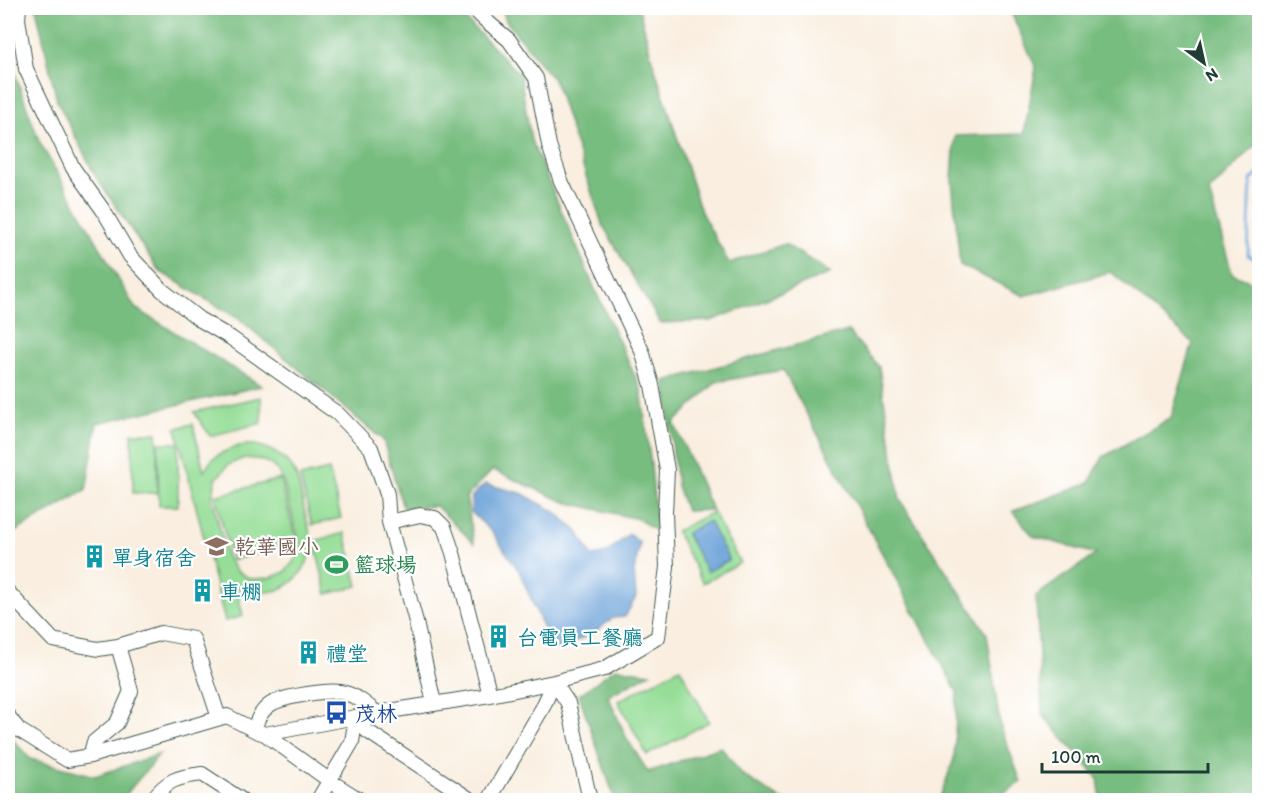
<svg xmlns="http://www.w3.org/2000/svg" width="1267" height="808" viewBox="0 0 1267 808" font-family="Itim,'LXGW WenKai TC',sans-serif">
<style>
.green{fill:#96de98;stroke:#5a8e66;stroke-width:1.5;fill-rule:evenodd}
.forest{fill:#78bd80;stroke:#4c7d5a;stroke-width:1.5}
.water{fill:#6ba1d8;stroke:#456f86;stroke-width:1.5}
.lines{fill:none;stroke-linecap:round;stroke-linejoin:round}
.stream{stroke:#6ba1d8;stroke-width:3}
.minor-casing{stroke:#40584e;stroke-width:16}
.minor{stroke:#fff;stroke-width:14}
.labels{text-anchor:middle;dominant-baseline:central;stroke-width:4.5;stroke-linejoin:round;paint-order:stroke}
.education-label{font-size:21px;fill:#785e54;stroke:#fff;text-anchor:start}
.culture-label{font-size:21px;fill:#0d838f;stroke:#fff;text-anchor:start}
.leisure-label{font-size:21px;fill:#27864d;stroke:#fff;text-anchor:start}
.transit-label{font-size:21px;fill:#164399;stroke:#fff;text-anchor:start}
</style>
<rect width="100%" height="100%" fill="#fff"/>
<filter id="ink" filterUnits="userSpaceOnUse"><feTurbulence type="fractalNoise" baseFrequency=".0167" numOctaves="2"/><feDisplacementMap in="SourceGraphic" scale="12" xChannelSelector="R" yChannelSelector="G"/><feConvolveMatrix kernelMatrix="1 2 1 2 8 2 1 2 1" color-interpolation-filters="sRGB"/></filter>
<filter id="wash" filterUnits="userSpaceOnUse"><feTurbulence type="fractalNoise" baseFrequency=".008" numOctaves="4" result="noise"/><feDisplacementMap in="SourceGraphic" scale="24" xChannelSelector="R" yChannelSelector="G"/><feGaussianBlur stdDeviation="1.35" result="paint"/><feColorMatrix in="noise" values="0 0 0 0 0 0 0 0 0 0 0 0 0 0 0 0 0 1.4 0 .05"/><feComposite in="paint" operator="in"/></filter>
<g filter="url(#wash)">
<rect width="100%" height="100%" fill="#f9eedf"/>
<path class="green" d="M261,397L262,423L210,436L194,412Z
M193,424L204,471C207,467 210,461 215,457C223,452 235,446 245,445C262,443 283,454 293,469C300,481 301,496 304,509C306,520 312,534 311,545C310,568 291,590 268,592C256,593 247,590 236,587L243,616L225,621L176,428ZM244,458L256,459L269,463L279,472L284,484L297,534L298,549L294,561L285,572L270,578L251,579L236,571L227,557L212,498L216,479L228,465Z
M132,433H157V493H133Z
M158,443H178V506H159Z
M329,470L341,518L312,525L300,477Z
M280,479L297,543L232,560L215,496Z
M713,512L740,563L703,583L676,531Z
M345,533L358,586L327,594L314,541Z
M680,668L709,722L647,755L618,701Z"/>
<path class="forest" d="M36,8H455L520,75L531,140L597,294L641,389L651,466L657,531L638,519L565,502L493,470L466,497L474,543L436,506L403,508L383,440L239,319L159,271L96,177L57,101Z
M502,8H639L652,59L701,212L729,263L785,244L831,273L711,321L660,323L602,224L555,82L506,21Z
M1009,8H1259V141L1209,192L1232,274L1259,285V800H1101L1098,778L1042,714L1036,596L1096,554L1033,536L1013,511L1089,483L1103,457L1171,418L1193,343L1111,272L1024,296L960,265L952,180L955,136L1024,134L1036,68Z
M8,54L39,141L135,308L262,386L97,423L86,490L8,536Z
M848,331L879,367L900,500L987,634L1000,725L1021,782L994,800H933L940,797L954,759L957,692L783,370L716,382L674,423L712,510L686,511L677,486L665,381Z
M615,668L650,673L608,696L627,739L648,772L721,747L741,774L780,799L786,800H615L579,695Z
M8,734L30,759L95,776L160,754L121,800H8Z"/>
<path class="water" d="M485,484L521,493L556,512L578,532L592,556L607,553L629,534L640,543L634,571L636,597L625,617L613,618L595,632L557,650L543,627L519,571L492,532L471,512L472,496Z
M709,521L729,560L707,572L686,533Z"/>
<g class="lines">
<path class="stream" d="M1260,173L1251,180L1248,255L1260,262"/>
</g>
</g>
<g filter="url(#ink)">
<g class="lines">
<defs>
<path id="minor" d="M19,8L18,19L26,69L73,168L103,210L130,256L162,290L199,319L231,338L338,414L371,448L387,494L389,522L415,618L434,703
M389,522L420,515L435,518L444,527L453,553L490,695
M8,592L53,640L98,649L118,646L161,633L193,639L219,718
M554,682L568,703L590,800
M8,716L19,730L67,760L90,756L227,716L256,731L265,734L377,713L490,695L554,682L604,669L658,637L667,567L665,513L667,470L652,385L642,351L561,181L549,145L536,78L509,40L484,19L473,8
M356,717L367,731L471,800
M256,731C254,720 265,706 275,702C289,696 326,690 340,692C355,694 366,704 377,713
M265,734L330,781L360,800
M90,756L94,742L117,723L131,691L118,646
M152,800C167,780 177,777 202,774L242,800
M318,800L352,742L356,717
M489,800L543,707L554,682"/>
</defs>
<use href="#minor" class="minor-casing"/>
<use href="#minor" class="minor"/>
</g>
</g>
<defs>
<symbol id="school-bare" viewBox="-9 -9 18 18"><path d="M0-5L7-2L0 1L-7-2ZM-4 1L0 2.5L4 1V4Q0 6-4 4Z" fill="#8d6e63" stroke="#fff" stroke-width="2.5" paint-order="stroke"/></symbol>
<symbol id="building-bare" viewBox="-9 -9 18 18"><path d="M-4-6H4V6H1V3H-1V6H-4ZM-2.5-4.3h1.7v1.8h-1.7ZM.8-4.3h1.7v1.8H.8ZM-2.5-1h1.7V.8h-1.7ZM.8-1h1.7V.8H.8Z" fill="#0f9aa8" stroke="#fff" stroke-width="2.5" paint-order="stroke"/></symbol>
<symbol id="stadium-bare" viewBox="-9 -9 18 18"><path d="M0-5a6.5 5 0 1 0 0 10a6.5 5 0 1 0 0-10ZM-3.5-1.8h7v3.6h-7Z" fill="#2e9e5b" stroke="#fff" stroke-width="2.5" paint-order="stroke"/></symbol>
<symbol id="bus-bare" viewBox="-9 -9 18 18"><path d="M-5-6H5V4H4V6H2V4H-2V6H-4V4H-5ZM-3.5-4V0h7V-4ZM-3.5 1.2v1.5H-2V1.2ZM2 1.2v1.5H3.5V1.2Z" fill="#1a4fb4" stroke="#fff" stroke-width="2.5" paint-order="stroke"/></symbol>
</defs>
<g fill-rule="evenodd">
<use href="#school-bare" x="200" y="530" width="33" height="33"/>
<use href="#building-bare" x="78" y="540" width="33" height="33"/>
<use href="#stadium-bare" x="320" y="548" width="33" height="33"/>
<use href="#building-bare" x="186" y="574" width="33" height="33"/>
<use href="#building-bare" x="482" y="620" width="33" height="33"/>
<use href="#building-bare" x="292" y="636" width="33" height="33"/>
<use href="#bus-bare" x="320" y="696" width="33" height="33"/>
</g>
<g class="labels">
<g class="education-label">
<text x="235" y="546">乾華國小</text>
</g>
<g class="culture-label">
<text x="112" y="557">單身宿舍</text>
<text x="220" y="591">車棚</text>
<text x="517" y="637">台電員工餐廳</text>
<text x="326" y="653">禮堂</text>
</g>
<g class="leisure-label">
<text x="354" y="564">籃球場</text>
</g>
<g class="transit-label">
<text x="355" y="713">茂林</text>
</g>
</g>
<rect width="1267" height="808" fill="none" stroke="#fff" stroke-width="30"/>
<g transform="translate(1204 63) rotate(147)" stroke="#ffffff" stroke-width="4.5" paint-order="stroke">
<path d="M0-4.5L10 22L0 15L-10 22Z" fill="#1f3d34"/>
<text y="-9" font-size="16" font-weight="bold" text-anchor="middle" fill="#1f3d34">N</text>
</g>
<path d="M1042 763v9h166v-9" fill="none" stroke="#1f3d34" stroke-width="3"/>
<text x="1051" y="763" font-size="18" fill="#1f3d34" stroke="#ffffff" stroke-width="4.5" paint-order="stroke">100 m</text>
</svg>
